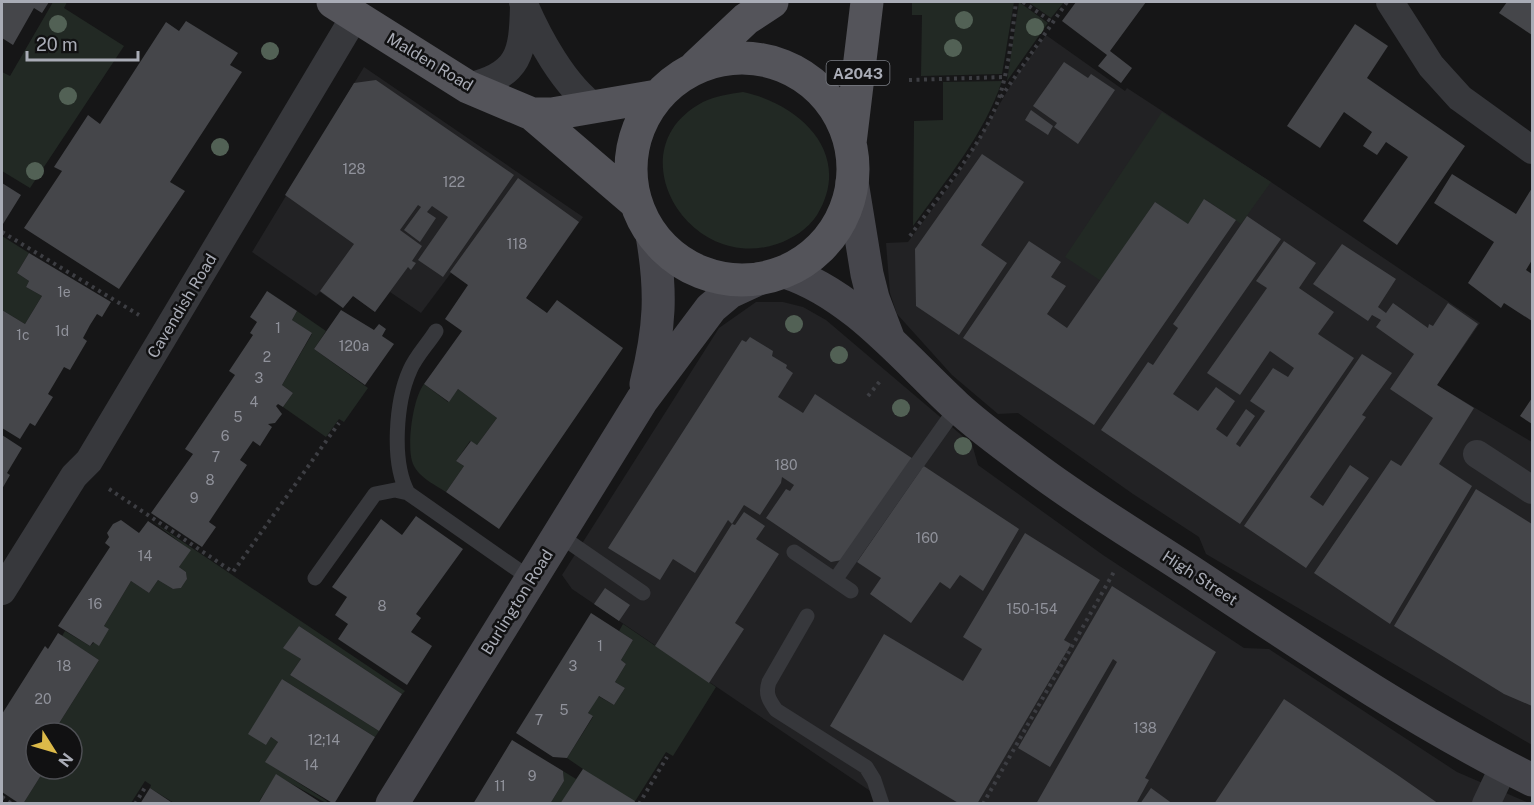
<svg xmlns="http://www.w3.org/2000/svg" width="1534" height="805" viewBox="0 0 1534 805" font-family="'Public Sans',sans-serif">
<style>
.built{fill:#222224}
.green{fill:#222924}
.building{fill:#45464a}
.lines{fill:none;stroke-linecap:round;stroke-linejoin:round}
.path{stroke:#3d3e43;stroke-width:4;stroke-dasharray:3 4.5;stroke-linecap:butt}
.service{stroke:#37383c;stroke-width:15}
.minor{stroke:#37383c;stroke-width:28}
.secondary{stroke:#46464c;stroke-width:33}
.primary{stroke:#54545a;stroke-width:33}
.tree{fill:#526155}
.labels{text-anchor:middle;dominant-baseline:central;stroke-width:5;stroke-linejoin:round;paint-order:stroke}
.number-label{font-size:14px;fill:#90929b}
.shield{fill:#111112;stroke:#7b7e85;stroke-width:1.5}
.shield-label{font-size:15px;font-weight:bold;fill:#a9acb6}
.street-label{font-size:16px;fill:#a9acb6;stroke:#111112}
</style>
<rect width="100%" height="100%" fill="#161617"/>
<path class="built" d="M1046,35L1125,91L1127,88L1271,182L1480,323L1437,385L1532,442V745L1206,554L1199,537L1133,494L1018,413L998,414L952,375L897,314L890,293L886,243L908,242L959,173L1015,78Z
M364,67L583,217L526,298L468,285L451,273L421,313L390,292L375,312L353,296L343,308L320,292L316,296L252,252Z
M756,302H783L803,307L826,320L972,444L978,465L1103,555L1244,648L1269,649L1457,772L1529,803H888L572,589L562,575L719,328Z"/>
<path class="green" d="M53,2H67L64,8L124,46L30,188L2,171V72L10,76Z
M912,2H1014L1002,74L921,76L922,15H912Z
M1019,2L1048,23L1007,81Z
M1028,2H1064L1051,18Z
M1002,81C984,135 946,180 913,226L914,121L943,120V82Z
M743,92C800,104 854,154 817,215C808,229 792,239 777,244C688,274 614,149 703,102C715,96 730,94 743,92Z
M1162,112L1271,182L1241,224L1205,199L1188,224L1155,202L1101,281L1065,257Z
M2,236L29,253L17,273L29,281L26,287L42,296L25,324L2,310Z
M297,311L326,331L314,349L368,388L344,422L339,419L326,437L283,407L293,393L282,385L312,334L292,320Z
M424,384L448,402L458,389L497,418L477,445L470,441L456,461L464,466L446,492C434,484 416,476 412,461C407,443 413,398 424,384Z
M152,521L405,691L402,694L299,626L284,648L301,659L290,675L379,731L375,737L282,679L266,745L271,737L278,742L266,762L327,801L326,803L276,775L258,803H174L150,788L151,785L145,781L131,803L23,804L45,769H72V733L58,725L99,660L62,636L65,631L90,646L109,629L104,626L131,581L149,593L158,580L173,589L181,588L187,579L186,572L179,567L190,550Z
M623,624L716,687L673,756L666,752L634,803L550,804L564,781L563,771L576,779L583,769L567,758L593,717L588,713L598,696L614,705L625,688L615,682L626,664L621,660L633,640L619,631Z"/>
<path class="building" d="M2,2H49L42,13L34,8L13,45L2,38Z
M1076,2H1146L1110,51L1132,68L1121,83L1098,66L1107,55L1062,21Z
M1507,2H1532V35L1499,13Z
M186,21L238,53L230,65L242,72L170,182L185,191L119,289L24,228L62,171L54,167L88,115L100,124L166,22L179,31Z
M1355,24L1388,46L1367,78L1465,146L1397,245L1363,221L1408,157L1386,142L1377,155L1363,146L1372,132L1344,112L1320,148L1287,126Z
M1064,62L1088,78L1091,74L1115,90L1078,144L1054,127L1057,123L1033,106Z
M376,80L514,175L443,277L418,260L448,217L432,206L427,212L436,218L420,242L404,230L421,207L418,205L400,230L422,246L412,261L416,263L411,270L408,267L375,312L353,296L343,308L320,291L354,244L285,195L354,83Z
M1031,110L1053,126L1048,135L1025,120Z
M982,154L1024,182L981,245L1007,263L959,335L916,306L915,249Z
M1452,174L1516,214L1532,188V260L1526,270L1532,274V321L1504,303L1501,308L1468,283L1494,242L1434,203Z
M518,178L579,222L526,298L547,313L557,300L623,348L499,529L446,492L464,466L456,461L471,441L477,445L497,418L458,389L449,402L424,384L462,331L445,319L468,285L450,272Z
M2,183L21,195L3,224L2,223Z
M1204,199L1236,220L1094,425L963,338L1029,241L1061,262L1051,277L1066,286L1047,314L1067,328L1155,202L1188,224Z
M1247,216L1281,239L1173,394L1198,411L1216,387L1235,401L1216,429L1227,437L1246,409L1255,416L1236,444L1240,447L1265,411L1250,401L1273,368L1288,377L1294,368L1270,351L1240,395L1207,373L1267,288L1256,281L1284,241L1316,263L1299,288L1334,312L1318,334L1354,358L1240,524L1101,430L1148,362L1153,365L1178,328L1173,324Z
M1342,244L1396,279L1378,307L1386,313L1393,303L1428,328L1429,324L1433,326L1448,303L1478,324L1437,385L1474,408L1439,464L1472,486L1390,624L1314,573L1391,460L1401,466L1433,418L1390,389L1414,354L1376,327L1381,320L1372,315L1368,321L1313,284Z
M29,253L111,302L102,317L97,314L90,325L83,338L87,341L70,370L64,367L48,394L53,397L35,426L30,423L20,439L2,428V310L25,324L42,296L26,287L29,281L17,273Z
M267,291L297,311L292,320L312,333L282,385L293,393L283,407L278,404L276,406L282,414L275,423L268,424L272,427L260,446L253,441L240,460L247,465L209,522L216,527L202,547L151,513L193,454L185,449L235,375L229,371L253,335L250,333L257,322L250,317Z
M341,310L374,330L379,324L386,329L382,336L394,344L365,385L314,349Z
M750,337L773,351L772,356L787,365L786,368L793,373L778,397L803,413L815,394L1019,529L983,591L960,575L950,589L940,582L911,623L870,594L881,578L857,562L922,468L842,560L831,562L766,518L786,489L790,491L794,485L782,477L781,483L760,515L744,505L732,524L728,520L695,573L673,559L660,580L608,548L742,340L746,342Z
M1362,354L1392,373L1362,415L1366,417L1310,497L1323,506L1350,465L1369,478L1306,568L1244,526Z
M1532,398V424L1520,416Z
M2,435L22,448L7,473L10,475L2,489Z
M1476,489L1532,524V706L1504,694L1394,626Z
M744,512L765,526L756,539L779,554L735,623L744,629L709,683L655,646L732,524L735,525Z
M416,516L463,549L416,614L421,618L411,632L432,646L407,685L338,639L348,624L335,615L347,597L332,587L381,519L402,535Z
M121,520L139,533L148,521L191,550L179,567L186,572L187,579L181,588L173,589L158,580L149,593L131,581L104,626L109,629L99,646L93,642L90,646L58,626L110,547L105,543L109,537L107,533L113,524Z
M1025,533L1100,580L1064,640L1071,644L977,804H960L830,726L884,634L963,681L982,649L963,637Z
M1112,586L1216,652L1145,778L1149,780L1136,804H1036L1117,662L1113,659L1050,767L1018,748Z
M605,588L630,605L619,621L594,604Z
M591,613L633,640L621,660L626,664L615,682L625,688L614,705L599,696L588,713L593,716L567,758L553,757L516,733Z
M299,626L402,694L379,731L290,675L301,659L283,648Z
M58,633L99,660L58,725L69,733H36V769H45L23,804H20L2,792V714L45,646L48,649Z
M282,679L375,737L334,804L265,762L278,742L271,737L266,745L248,734Z
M1284,699L1399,776L1439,804H1214Z
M512,740L563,771L564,781L550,804H473Z
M583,769L635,801L634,804H560Z
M276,774L323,804H258Z
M150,788L174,804H140Z
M1151,788L1173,804H1140Z"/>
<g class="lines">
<path class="path" d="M1023,2L1052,22
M909,80L1005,77
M1001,97L1067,2
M2,232L139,315
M910,236C938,197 982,145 998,101C1009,69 1012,35 1016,2
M868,396L881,380
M109,489L233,572L339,423
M2,797L12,804
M135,804L146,786
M639,804L667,757
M983,804L1115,570"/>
<path class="service" d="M436,331C428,344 416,356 410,370C396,401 391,462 408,493L531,579
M918,462L957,407
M559,535L643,593
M794,552L851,591
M315,578L375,494L395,490L408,493
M835,580L916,464
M807,616L769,682C765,694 769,700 776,710L866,767L874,780L882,804"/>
<path class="minor" d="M523,2C538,37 564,86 596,108
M1390,2L1431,66L1460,98L1532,150
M468,87C520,75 523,53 524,5
M1477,454L1532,490
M2,591L74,476L89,461L355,16
M1486,804L1504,766"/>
<path class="secondary" d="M852,182L867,274L873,298L889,340
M785,272C853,294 904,358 956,406C979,427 1005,446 1031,465C1085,506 1145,541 1202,579C1309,650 1417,723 1532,780
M646,384C660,328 662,292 652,235
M392,804L642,400L711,308L730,292L758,279"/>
<path class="primary" d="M333,2L468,87L532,114H552L657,96
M631 169a111 111 0 1 1 222 0a111 111 0 1 1-222 0Z
M696,66L746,19L772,2
M532,114L636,203
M850,143L867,2"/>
</g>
<g class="tree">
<circle cx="964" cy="20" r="9"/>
<circle cx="58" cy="24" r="9"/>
<circle cx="1035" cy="27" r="9"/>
<circle cx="953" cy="48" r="9"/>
<circle cx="270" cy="51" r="9"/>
<circle cx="68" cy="96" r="9"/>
<circle cx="220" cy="147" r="9"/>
<circle cx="35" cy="171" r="9"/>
<circle cx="794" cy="324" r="9"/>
<circle cx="839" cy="355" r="9"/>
<circle cx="901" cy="408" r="9"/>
<circle cx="963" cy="446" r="9"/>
</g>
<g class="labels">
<g class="number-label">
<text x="354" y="169">128</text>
<text x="454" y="182">122</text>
<text x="517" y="244">118</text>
<text x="64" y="292">1e</text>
<text x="278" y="328">1</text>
<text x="62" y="331">1d</text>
<text x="23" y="335">1c</text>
<text x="354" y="346">120a</text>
<text x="267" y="357">2</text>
<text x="259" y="378">3</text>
<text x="254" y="402">4</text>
<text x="238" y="417">5</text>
<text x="225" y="436">6</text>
<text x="216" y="457">7</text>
<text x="786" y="465">180</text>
<text x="210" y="480">8</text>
<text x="194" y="498">9</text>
<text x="927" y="538">160</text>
<text x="145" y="556">14</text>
<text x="95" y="604">16</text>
<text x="382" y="606">8</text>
<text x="1032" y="609">150-154</text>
<text x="600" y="646">1</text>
<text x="64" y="666">18</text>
<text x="573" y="666">3</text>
<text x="43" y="699">20</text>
<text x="564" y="710">5</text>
<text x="539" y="720">7</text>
<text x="1145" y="728">138</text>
<text x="324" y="740">12;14</text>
<text x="311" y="765">14</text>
<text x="532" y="776">9</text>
<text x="500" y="786">11</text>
</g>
<rect class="shield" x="826.5" y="61" width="63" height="24" rx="4.5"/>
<g class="shield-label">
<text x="858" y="73">A2043</text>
</g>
<g class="street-label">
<text transform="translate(430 62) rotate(31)">Malden Road</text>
<text transform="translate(182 306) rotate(-59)">Cavendish Road</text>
<text transform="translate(1200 578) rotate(33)">High Street</text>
<text transform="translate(517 602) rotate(-58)">Burlington Road</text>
</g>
</g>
<rect width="1534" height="805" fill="none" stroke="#a9acb6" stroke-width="6"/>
<g transform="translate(54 751) rotate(127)"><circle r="28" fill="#111112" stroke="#4e4f54" stroke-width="1.5"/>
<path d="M0-4.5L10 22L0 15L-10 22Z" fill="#dcba49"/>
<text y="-9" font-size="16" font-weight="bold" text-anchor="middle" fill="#a9acb6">N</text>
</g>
<path d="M27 51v9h111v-9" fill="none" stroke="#a9acb6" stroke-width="3"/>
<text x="36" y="51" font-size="18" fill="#a9acb6" stroke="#111112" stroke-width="4.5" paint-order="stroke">20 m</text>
</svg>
